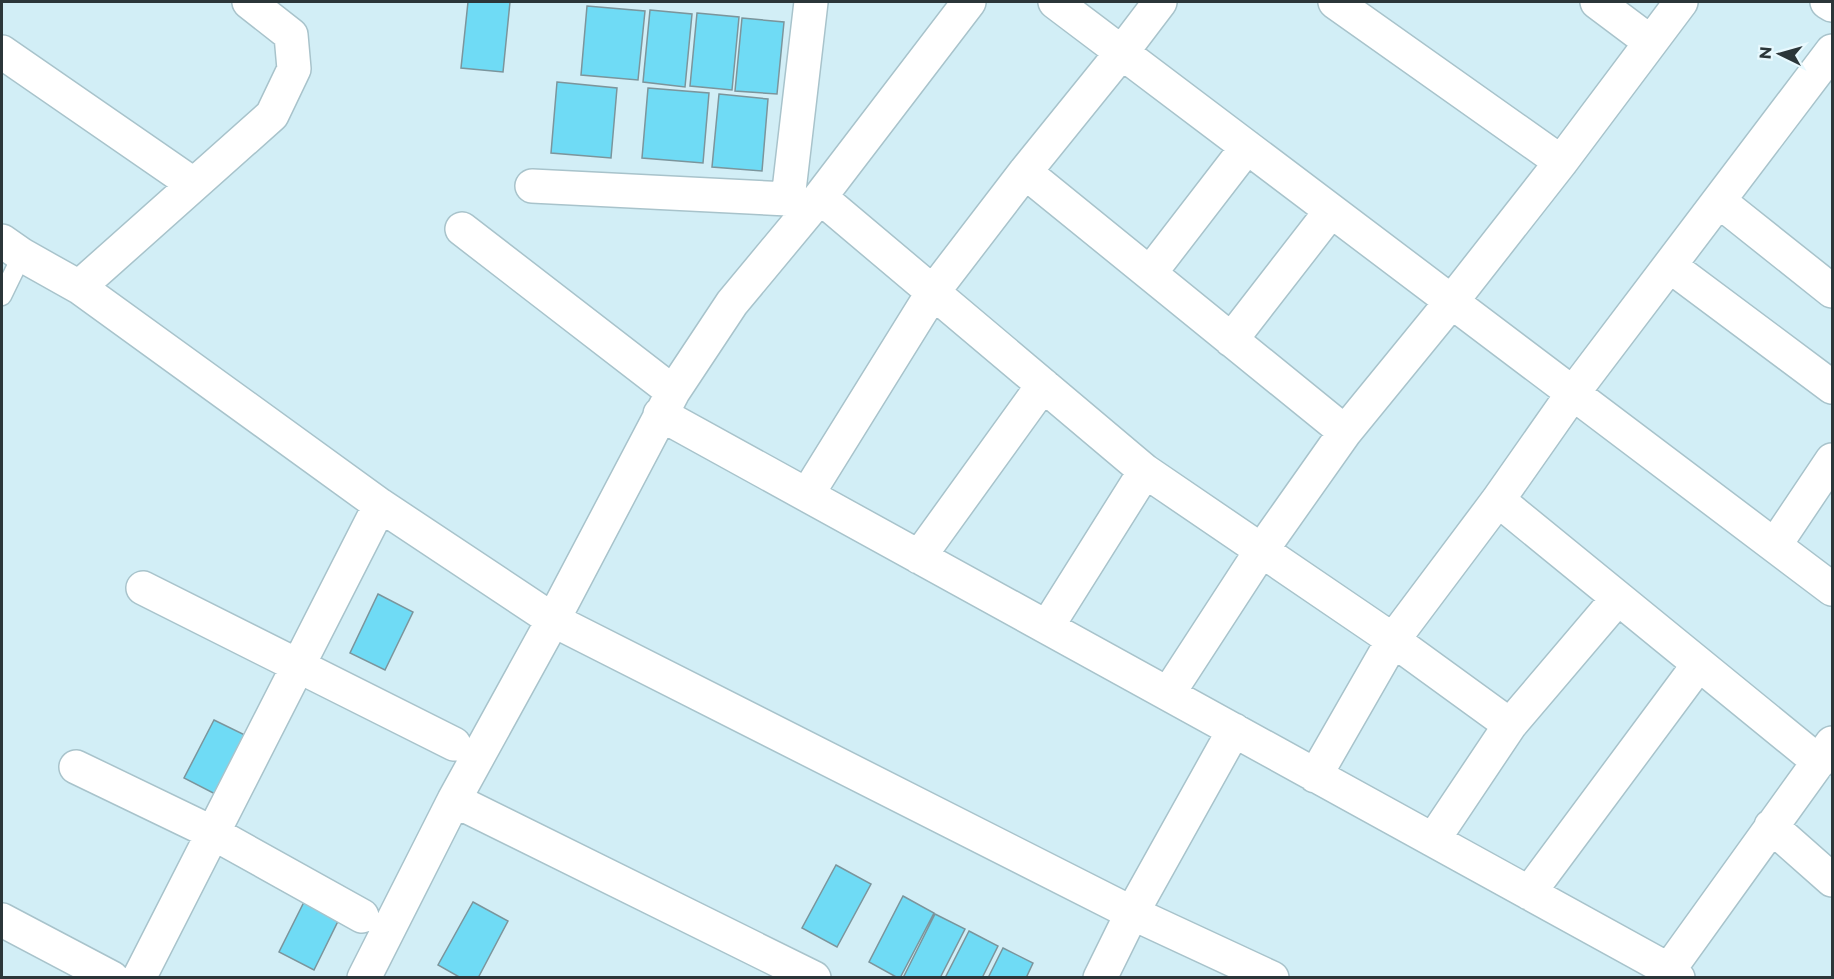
<svg xmlns="http://www.w3.org/2000/svg" width="1834" height="979" viewBox="0 0 1834 979" font-family="Montserrat,sans-serif">
<style>
.building{fill:#6fdbf5;stroke:#7b959c;stroke-width:1.5}
.lines{fill:none;stroke-linecap:round;stroke-linejoin:round}
.lane-casing{stroke:#a8c3cb;stroke-width:21}
.street-casing{stroke:#a8c3cb;stroke-width:36}
.lane{stroke:#fff;stroke-width:18}
.street{stroke:#fff;stroke-width:33}
</style>
<rect width="100%" height="100%" fill="#d2eef6"/>
<path class="building" d="M468,2H510L503,72L461,68Z
M587,6L645,11L638,80L581,75Z
M650,10L692,14L685,87L643,82Z
M697,13L739,17L732,90L690,86Z
M742,18L784,22L777,94L735,91Z
M557,82L617,88L611,158L551,153Z
M648,88L709,93L703,163L642,158Z
M719,94L768,99L762,171L712,167Z
M378,594L413,612L385,670L350,653Z
M214,720L249,737L219,796L184,778Z
M836,865L871,884L837,947L802,928Z
M308,894L343,911L314,970L279,952Z
M903,896L934,913L900,978H898L869,962Z
M473,902L508,921L478,978H461L438,965Z
M935,914L965,929L940,978H903Z
M969,931L998,946L982,978H945Z
M1003,948L1033,963L1026,978H988Z"/>
<g class="lines">
<defs>
<path id="lane" d="M2,296L22,255"/>
<path id="street" d="M1055,2L1832,589
M1335,2L1561,162
M1597,2L1649,41
M1827,2L1832,5
M2,52L193,184
M1025,172L1345,432
M532,186L788,199L811,2
M820,197L1145,471L1393,640L1510,725
M1719,201L1832,291
M462,229L673,392
M2,241L22,255L79,287L380,505L553,620L1132,913L1272,978
M1670,266L1832,387
M1150,273L1247,147
M79,287L272,115L294,69L291,35L249,2
M1231,340L1331,211
M660,414L1669,970L1678,978
M807,495L933,292L1025,172L1122,52L1160,2
M1498,500L1819,762
M1775,545L1832,460
M919,557L1043,385
M143,588L454,744
M1047,627L1145,471
M1168,694L1261,551L1345,432L1452,301L1561,162L1681,2
M76,767L213,833L362,916
M1315,776L1393,640L1498,500L1573,393L1832,51
M454,800L814,978
M1771,826L1832,880
M1433,840L1510,725L1618,598
M1529,893L1699,664
M2,920L112,978
M139,978L380,505
M364,978L454,800L553,620L673,392L732,303L820,197L969,2
M1100,978L1132,913L1234,730
M1663,978L1832,743"/>
</defs>
<use href="#lane" class="lane-casing"/>
<use href="#street" class="street-casing"/>
<use href="#lane" class="lane"/>
<use href="#street" class="street"/>
</g>
<rect width="1834" height="979" fill="none" stroke="#2b3639" stroke-width="6"/>
<g transform="translate(1780 54) rotate(275)" stroke="#e8f9fe" stroke-width="4.5" paint-order="stroke">
<path d="M0-4.5L10 22L0 15L-10 22Z" fill="#2b3639"/>
<text y="-9" font-size="16" font-weight="bold" text-anchor="middle" fill="#2b3639">N</text>
</g>
</svg>
